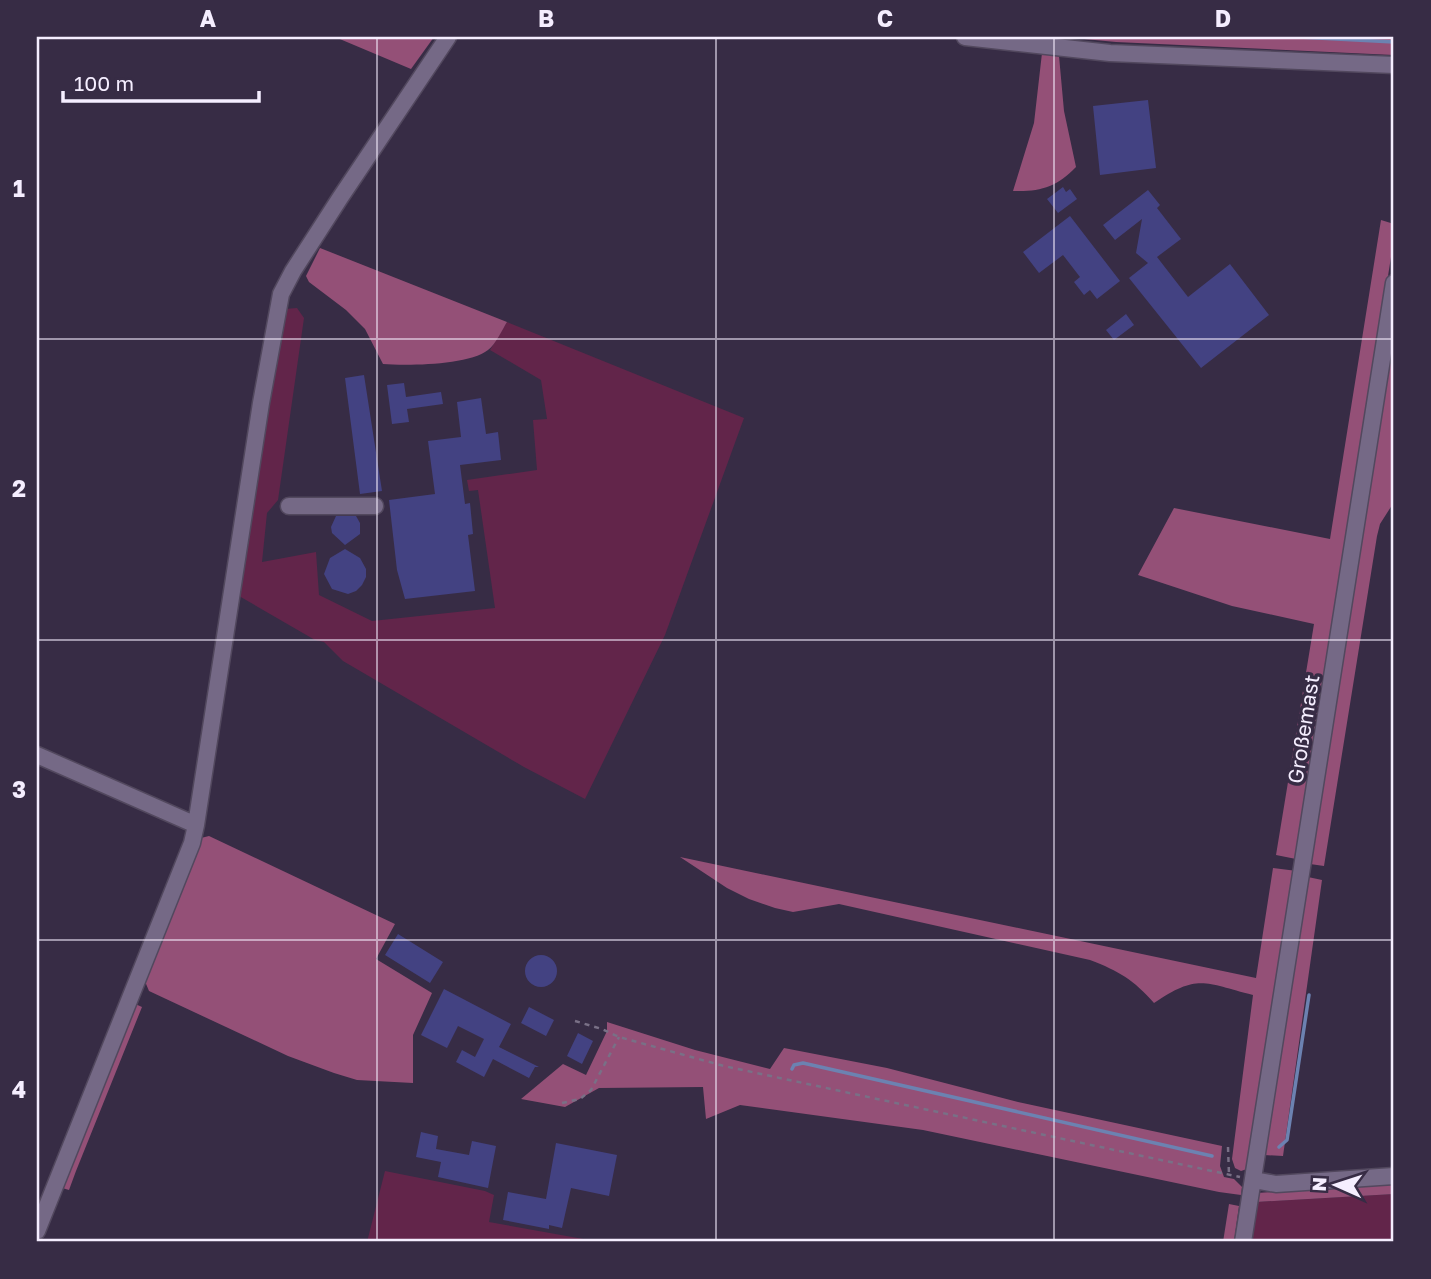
<svg xmlns="http://www.w3.org/2000/svg" width="1431" height="1279" viewBox="0 0 1431 1279" font-family="'Golos Text',sans-serif">
<style>
.green{fill:#62254a}
.forest{fill:#945077}
.lines{fill:none;stroke-linecap:round;stroke-linejoin:round}
.stream{stroke:#6c82b1;stroke-width:3.5}
.building{fill:#434282}
.minor-casing{stroke:#52485e;stroke-width:19}
.path{stroke:#797086;stroke-width:2.5;stroke-dasharray:5 5;stroke-linecap:butt}
.minor{stroke:#756986;stroke-width:16}
.grid{fill:none;stroke:#f5eeff;stroke-width:2;stroke-opacity:0.55}
.labels{text-anchor:middle;dominant-baseline:central;stroke-width:7;stroke-linejoin:round;paint-order:stroke}
.street-label{font-size:21px;fill:#f5eeff;stroke:#372c45}
.neatline{fill:none;stroke:#f5eeff;stroke-width:2.5}
.grid-label{font-size:23px;text-anchor:middle;font-weight:bold;fill:#f5eeff}
</style>
<rect width="100%" height="100%" fill="#372c45"/>
<path class="green" d="M297,308L304,318L278,500L267,513L262,562L316,552L319,595L372,621L495,608L478,490L469,491L467,480L537,470L533,420L547,419L541,380L490,350L507,322L744,418L665,635L585,799L524,767L343,661L324,642L315,640L239,596L285,309Z
M385,1171L485,1191L494,1195L489,1222L600,1242H367Z
M1394,1194V1242H1249L1256,1202Z"/>
<path class="forest" d="M335,37H434L411,69Z
M1063,37H1394V55L1116,42Z
M1042,53L1059,56L1064,111L1076,167C1057,187 1040,192 1013,191L1034,123Z
M1381,220L1394,224V238L1296,859L1276,855L1314,624L1232,606L1138,575L1174,508L1330,539Z
M320,248L507,322C502,330 496,344 488,350C469,365 408,366 383,364L365,329L346,310L309,282L306,276Z
M1394,326V502L1380,524L1377,536L1324,866L1310,864Z
M209,836L395,924L376,959L432,993L413,1035V1083L357,1080L334,1073L288,1056L149,991L144,979L201,838Z
M680,857L1256,978L1273,868L1297,871L1247,1169L1241,1171L1235,1168L1232,1159L1253,995C1205,983 1198,973 1154,1003C1134,980 1119,971 1090,960L839,904L793,912L775,908L749,899L727,888Z
M1308,877L1322,880L1283,1156L1264,1155Z
M133,1003L142,1007L76,1171L69,1190L59,1187Z
M607,1022L695,1050L770,1069L784,1048L887,1068L1018,1102L1222,1146L1220,1166L1224,1177L1234,1179L1242,1187L1241,1195L1219,1192L923,1130L740,1105L706,1119L703,1087L599,1088L565,1107L521,1099L563,1064L586,1075L607,1031Z
M1394,1184V1194L1256,1202L1257,1193Z
M1229,1204L1239,1206L1234,1242H1223Z"/>
<g class="lines">
<path class="stream" d="M1298,37L1394,42
M792,1069L794,1065L803,1063L1212,1156
M1279,1147L1287,1140L1309,995"/>
</g>
<path class="building" d="M1148,100L1156,168L1100,175L1093,106Z
M1063,187L1066,192L1070,189L1077,199L1058,213L1047,199Z
M1148,190L1160,205L1157,208L1181,239L1157,257L1188,297L1230,264L1269,315L1201,368L1129,278L1148,263L1136,253L1142,219L1115,240L1103,225Z
M1070,216L1120,281L1097,299L1090,290L1084,295L1074,282L1080,277L1063,255L1039,273L1023,252Z
M1126,314L1134,325L1114,340L1106,330Z
M364,375L382,491L360,494L345,378Z
M404,383L406,397L441,392L443,404L407,409L409,422L392,424L387,385Z
M481,398L486,434L498,432L501,460L460,465L465,504L470,503L473,534L468,535L475,591L405,599L397,570L389,500L435,494L428,441L461,437L457,402Z
M336,516H356L360,523V534L345,545L332,533L331,527Z
M345,549L360,558L366,569V577L362,585L356,591L348,594L332,589L324,574L330,558Z
M398,934L443,962L430,983L385,955Z
M525 971a16 16 0 1 1 32 0a16 16 0 1 1-32 0Z
M444,989L511,1024L499,1047L539,1067H535L529,1078L493,1059L484,1077L456,1062L462,1050L475,1057L484,1039L458,1026L447,1048L421,1035Z
M529,1007L554,1020L546,1036L521,1023Z
M578,1033L593,1041L582,1064L567,1056Z
M421,1132L438,1136L436,1149L469,1155L472,1141L496,1146L488,1188L438,1177L441,1162L416,1157Z
M556,1143L617,1155L609,1196L571,1188L562,1228L549,1225V1229L503,1220L508,1192L546,1199Z"/>
<g class="lines">
<defs>
<path id="minor" d="M965,37L1110,53L1394,65
M289,506H375
M37,755L196,825L261,403L281,294L293,271L340,198L448,37
M1254,1180L1276,1184L1394,1176
M37,1231L192,843L196,825
M1243,1242L1394,283"/>
</defs>
<use href="#minor" class="minor-casing"/>
<path class="path" d="M575,1021L602,1029L619,1037L724,1066L1240,1177
M562,1103L580,1099L591,1090L619,1037
M1228,1147L1229,1175"/>
<use href="#minor" class="minor"/>
</g>
<path class="grid" d="M377,37V1242M716,37V1242M1054,37V1242M37,339H1394M37,640H1394M37,940H1394"/>
<g class="labels">
<g class="street-label">
<text transform="translate(1303 729) rotate(-81)">Großemast</text>
</g>
</g>
<rect width="1431" height="1279" fill="none" stroke="#372c45" stroke-width="77"/>
<g transform="translate(1336 1185) rotate(273)" stroke="#372c45" stroke-width="5" paint-order="stroke">
<path d="M0-5L12 26L0 18L-12 26Z" fill="#f5eeff"/>
<text y="-10" font-size="19" font-weight="bold" text-anchor="middle" fill="#f5eeff">N</text>
</g>
<path d="M63 91v10h196v-10" fill="none" stroke="#f5eeff" stroke-width="3.5"/>
<text x="74" y="91" font-size="21" fill="#f5eeff" stroke="#372c45" stroke-width="5" paint-order="stroke">100 m</text>
<rect x="38" y="38" width="1354" height="1202" class="neatline"/>
<g class="grid-label">
<text x="208" y="27">A</text>
<text x="546" y="27">B</text>
<text x="885" y="27">C</text>
<text x="1223" y="27">D</text>
<text x="19" y="197">1</text>
<text x="19" y="497">2</text>
<text x="19" y="798">3</text>
<text x="19" y="1098">4</text>
</g>
</svg>
